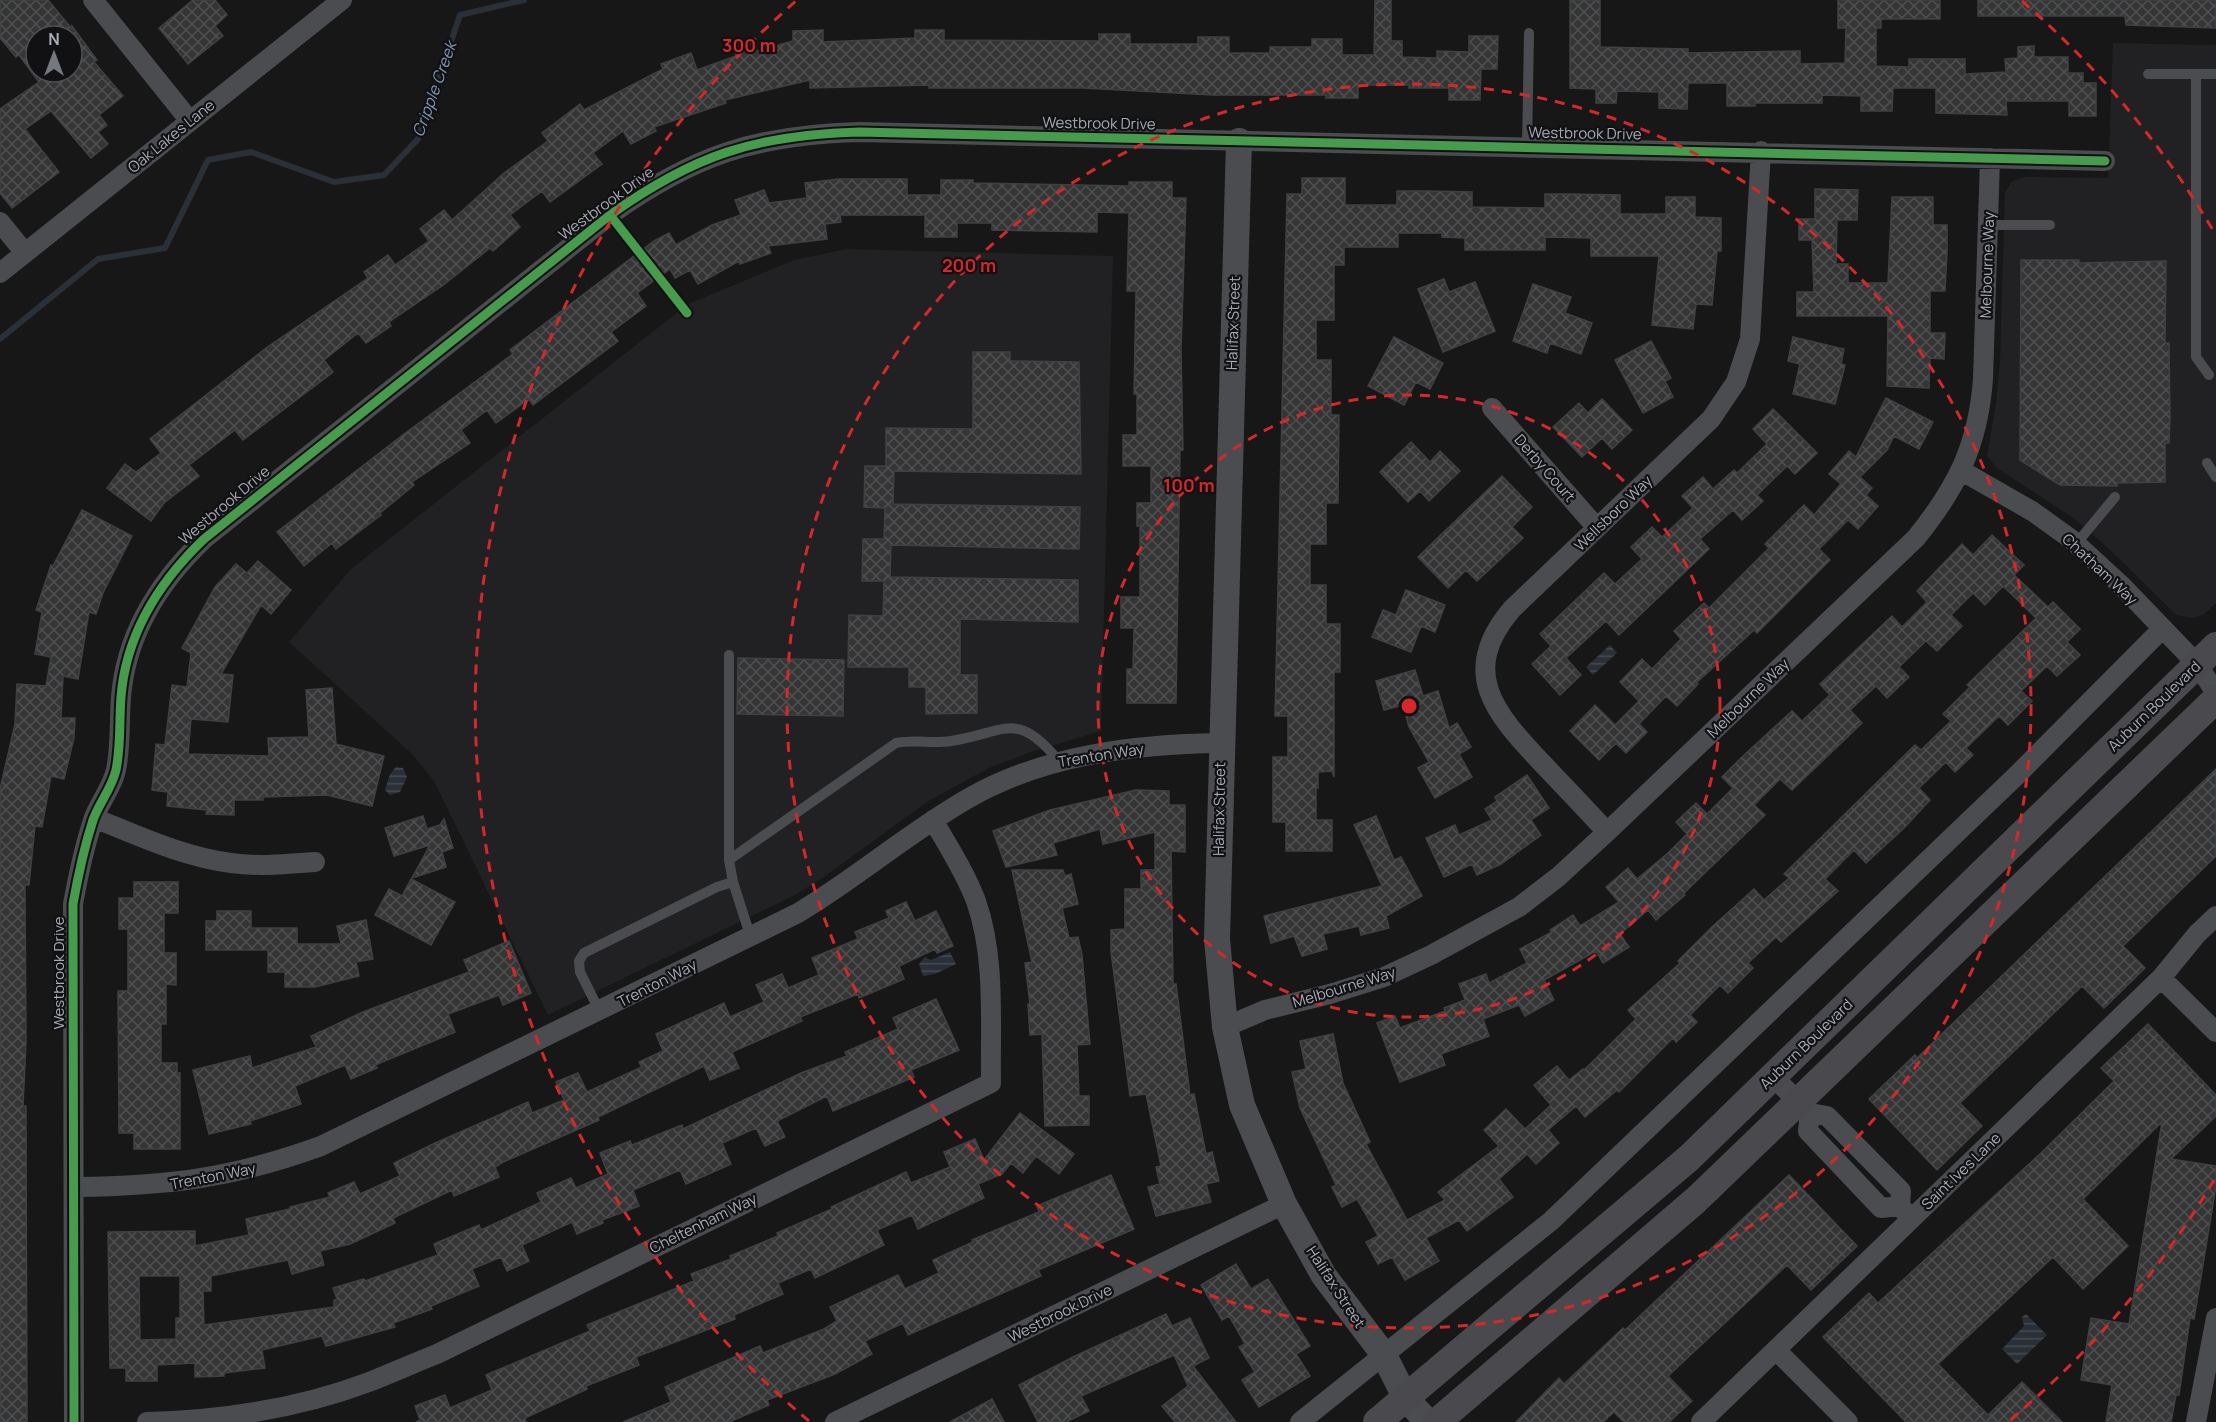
<svg xmlns="http://www.w3.org/2000/svg" width="2216" height="1422" viewBox="0 0 2216 1422" font-family="Manrope,sans-serif">
<style>
.built{fill:#212123}
.green{fill:#1f2621}
.water{fill:url(#water-rules)}
.lines{fill:none;stroke-linecap:round;stroke-linejoin:round}
.stream{stroke:#2a3038;stroke-width:6}
.building{fill:url(#building-cross-hatch);stroke:#3f4043;stroke-width:1.5;fill-rule:evenodd}
.service{stroke:#4b4c50;stroke-width:10}
.minor{stroke:#4b4c50;stroke-width:20}
.tertiary{stroke:#4b4c50;stroke-width:26}
.secondary{stroke:#4a4a4e;stroke-width:28}
.cycleway-casing{stroke:#111113;stroke-width:13}
.cycleway{stroke:#469c4c;stroke-width:9}
.ring{fill:none;stroke:#d62828;stroke-width:3;stroke-dasharray:10 8}
.labels{text-anchor:middle;dominant-baseline:central;stroke-width:4.5;stroke-linejoin:round;paint-order:stroke}
.street-label{font-size:15px;fill:#a8acb7;stroke:#111113}
.water-label{font-size:16px;font-style:italic;fill:#8096b2;stroke:#111113}
.centre{fill:#d62828;stroke:#111113;stroke-width:3}
.ring-label{font-size:18px;text-anchor:middle;font-weight:bold;fill:#d62828;stroke:#111113;stroke-width:4.5;stroke-linejoin:round;paint-order:stroke}
</style>
<defs>
<pattern id="water-rules" width="6" height="5" patternUnits="userSpaceOnUse" patternTransform="scale(1.5)"><rect width="6" height="5" fill="#2a3038"/><path d="M0 2.5h6" fill="none" stroke="#464b53"/></pattern>
<pattern id="building-cross-hatch" width="8" height="8" patternUnits="userSpaceOnUse" patternTransform="scale(1.5)"><rect width="8" height="8" fill="#353536"/><path d="M0 0l8 8M0 8l8-8" fill="none" stroke="#4f5051"/></pattern>
</defs>
<rect width="100%" height="100%" fill="#171717"/>
<path class="built" d="M2113,43L2216,45V603L2203,615L2192,618L2176,615L2104,544L2072,517L1998,469L1987,456L1996,404L2000,361L2005,193L2011,182L2024,177L2108,178Z
M847,249L1113,256L1101,731L1031,752L989,768L930,800L825,876L797,894L548,1015L434,781L413,755L289,642L351,569L688,304L794,260Z"/>
<path class="green" d="M624,226L688,304L680,310L619,232Z"/>
<path class="water" d="M1610,645L1617,653L1593,675L1586,667Z
M396,767L403,768L407,777L400,792L390,795L385,790L390,774Z
M950,952L956,964L935,974L923,976L919,964L925,957L931,960Z
M2026,1314L2047,1335L2017,1364L2002,1349L2024,1326L2022,1317Z"/>
<g class="lines">
<path class="stream" d="M0,339L98,259L165,248L208,160L251,152L334,182L384,175L418,139L460,15L524,0"/>
</g>
<path class="building" d="M0,0H48L72,29V26L97,60L94,62L123,96L99,115L107,125L98,132L108,144L91,158L51,111L25,129L59,172L12,208L0,193V109L39,82L19,55L16,57L0,38ZM36,36H72V72H36Z
M193,0H215L227,15L215,26L223,36L188,64L159,28Z
M1375,0H1391V41H1402V57L1437,58V51L1469,52V36H1498L1497,69H1481L1480,100H1449V88H1409V85H1358V98H1326V95H1213L1083,88H929V85L810,88V80L725,100L726,103L654,127L656,131L631,144L623,131L593,153L602,164L550,202L542,191L510,215L520,227L493,251L490,248L442,286L389,322L391,326L366,343L358,333L324,360L333,372L243,440L235,430L189,465L199,476L164,503L151,521L107,488L125,464L136,472L161,453L150,439L266,348L368,278L364,272L388,255L395,265L429,241L420,229L444,210L452,220L504,173L548,141L542,133L580,104L584,110L663,69L661,64L691,53L697,70L736,56L733,46L751,42L753,52L793,41V31L823,30V42L915,38V30H944V40L1099,41V34H1130V44H1198V37H1229V53H1270V47H1312V39H1342V55H1374Z
M1570,0H1600V47L1688,49V53L1800,51V64L1845,63L1846,28H1838V0H1940V19H1881V28H1876V66L1909,67V59H1965V74L2006,72L2005,59L2018,58V47L2034,46V57H2068V73H2083V83H2096V116H2069V101H2006L2007,115L1936,113V88H1893L1892,111H1861V96L1822,95V103H1755V106H1727V83H1688L1687,109L1659,108V92L1617,91L1616,103H1596V89L1570,88Z
M1978,0H2216V28L2126,25L2125,16H1978Z
M1302,178H1345V205H1397V191H1430L1472,192V207L1545,208V194H1572L1620,195V214H1666V197H1695V217L1721,218V251H1717L1712,305L1696,304L1693,329L1652,325L1659,256H1591V238L1545,237V250H1465V238L1442,237V233H1398V247H1344V265H1334V320H1316V360H1331V415H1339L1338,503H1326V544H1310V585H1326V624H1340V672H1334V777L1332,771L1318,772V788H1316V820H1332V851H1286V822H1273V757H1288V716H1275L1287,194H1302Z
M839,179H907V195H941V180H973V183L1129,186V182H1172V198H1186L1181,350L1183,450H1180L1176,703H1127V669H1133L1134,628H1121V597H1140V526H1137V503H1151V466H1123V435H1137V394H1134L1136,291H1127L1129,213L1097,212V232L992,230V223H957V237H925V215H840L841,222L825,224L827,239L768,246L771,253L740,264L739,261L698,284L690,270L675,278L670,269L637,293L646,306L611,332L618,341L533,405L529,399L496,423L487,410L461,430L470,443L412,482L414,485L380,513L381,515L336,549L332,543L304,566L277,532L404,434L513,354L510,350L654,241L669,233L676,245L712,225L741,215L735,200L764,190L769,203L807,198L805,183Z
M1815,189L1858,190L1857,220H1837L1836,264H1848V283H1888L1892,197H1933V225H1947V252L1945,291H1930V333H1945L1944,359L1930,358L1929,388L1887,386L1888,316H1797V292H1814L1812,240H1799V219H1815Z
M2021,260H2079V263L2166,261L2165,343H2169L2170,417L2169,443H2165V482L2117,483V486L2060,485L2020,460Z
M1444,279L1449,292L1475,282L1495,331L1443,352L1418,289Z
M1533,284L1571,297L1565,313L1592,323L1581,354L1550,343L1547,353L1513,341Z
M1394,337L1443,363L1430,389L1416,382L1404,405L1368,386Z
M1793,337L1844,349L1841,364L1845,365L1835,404L1793,394L1800,364L1788,361Z
M1651,341L1671,378L1665,381L1673,397L1643,413L1615,360Z
M973,352H1010V361L1079,362L1081,474L894,471L893,504L1080,507L1079,549L891,545L890,577L1078,580V622L960,619V675H977V713L926,714V687H909V667H848L849,615L883,616L884,581H862L863,539H884L885,508L864,507L865,466H886V428L973,429Z
M1886,398L1933,422L1919,449L1894,436L1887,450L1860,477L1872,488L1866,495L1878,506L1858,529L1848,520L1819,549L1830,560L1757,633L1754,630L1696,683L1698,684L1677,706L1666,696L1639,724L1647,732L1626,753L1616,743L1599,760L1570,731L1595,705L1615,725L1639,701L1620,682L1642,659L1652,669L1681,639L1674,631L1704,603L1709,608L1769,548L1765,544L1804,505L1814,515L1841,484L1829,474L1849,451L1856,457Z
M1602,399L1632,430L1612,449L1602,438L1582,457L1553,427L1579,403L1588,413Z
M1773,409L1817,453L1795,474L1787,466L1757,495L1763,501L1742,520L1733,510L1700,539L1709,549L1619,635L1606,621L1566,658L1581,675L1560,695L1532,664L1551,646L1540,634L1604,573L1615,584L1642,559L1631,547L1652,527L1662,537L1693,508L1682,496L1703,477L1713,489L1734,470L1737,473L1767,444L1753,429Z
M1411,442L1430,462L1440,451L1460,471L1429,501L1420,491L1408,502L1380,472Z
M1502,476L1532,507L1512,527L1523,538L1477,581L1466,570L1448,588L1418,557Z
M82,510L132,536L103,593L96,614L89,612L78,679L63,676L61,718H75L74,738L64,779L51,776L42,827L35,826L29,885H25L26,1043L23,1106H26L27,1422H0V789L15,724L17,684L46,686L51,657L35,654L42,612L36,610L51,565L53,566Z
M1992,535L2024,565L2014,575L2048,607L2053,602L2080,629L2067,642L2080,655L2057,676L2047,666L2021,691L2032,701L2008,725L1999,716L1966,748L1973,755L1955,772L1946,762L1919,788L1930,800L1904,828L1866,863L1854,850L1825,879L1838,891L1781,942L1776,937L1748,963L1753,968L1728,993L1720,985L1690,1015L1697,1022L1676,1042L1673,1038L1619,1092L1617,1090L1585,1117L1576,1106L1548,1130L1559,1143L1536,1164L1527,1154L1499,1179L1513,1197L1467,1231L1459,1220L1426,1238L1439,1261L1405,1280L1392,1257L1378,1264L1366,1242L1378,1236L1357,1199L1342,1207L1332,1187L1336,1185L1300,1108L1292,1072L1306,1069L1300,1041L1333,1034L1343,1083L1370,1142L1366,1144L1407,1220L1445,1200L1438,1192L1499,1146L1484,1130L1506,1109L1525,1129L1551,1105L1534,1085L1557,1066L1569,1080L1583,1069L1584,1070L1636,1019L1628,1010L1680,963L1678,961L1712,927L1754,889L1764,900L1789,878L1784,874L1915,745L1921,750L1951,721L1943,714L1970,687L1967,685L2036,618L2003,586L1985,605L1973,593L1951,615L1962,626L1937,651L1926,641L1899,667L1909,677L1887,698L1876,686L1850,710L1862,723L1792,790L1780,779L1754,805L1765,815L1684,893L1685,895L1656,920L1648,910L1620,934L1629,947L1603,963L1596,951L1544,980L1554,1000L1525,1016L1519,1005L1483,1019L1489,1036L1441,1054L1445,1065L1400,1082L1377,1023L1395,1016L1400,1028L1445,1011L1444,1008L1465,1000L1459,984L1486,974L1489,983L1527,963L1520,949L1552,932L1550,930L1573,915L1580,926L1619,902L1606,887L1628,868L1637,879L1668,853L1687,834L1676,822L1696,803L1707,814L1733,788L1722,777L1742,757L1792,711L1802,721L1830,695L1820,684L1892,616L1902,627L1927,602L1917,591L1962,544L1973,555Z
M258,561L291,590L271,614L261,605L221,674L233,675L228,722L191,719L188,754L269,756L268,738L309,737L306,690L332,688L336,744L384,756L372,806L327,795L263,797V800H234V815L206,814L207,810L167,806L168,792L152,790L156,744L165,745L172,685L187,687L191,653L182,648L215,587L236,564L247,573Z
M1406,590L1445,605L1435,632L1421,626L1411,652L1372,637L1383,610L1396,615Z
M738,658L844,660L843,716L737,714Z
M1415,670L1423,696L1438,691L1449,728L1457,723L1471,747L1459,754L1472,777L1435,798L1418,768L1429,762L1409,727L1403,705L1384,710L1376,681Z
M2216,769V856L2123,946L2145,968L2104,1008L2082,986L1960,1103L1982,1126L1937,1170L1869,1099L1915,1055L1917,1058Z
M1527,775L1549,808L1531,820L1541,835L1501,864L1477,875L1472,864L1444,877L1426,838L1455,825L1459,835L1492,820L1485,809L1497,801L1495,797Z
M1136,790L1169,791V805H1185V852L1171,851L1173,984H1176L1190,1095L1194,1094L1206,1154L1212,1152L1219,1181L1206,1184L1211,1202L1156,1216L1148,1187L1160,1184L1156,1167L1161,1166L1146,1094L1130,1096L1111,952V930L1125,929V889H1141V870H1155V832L1103,844L1100,829L1053,843L1057,855L1006,867L993,831L1050,810Z
M423,816L427,829L440,825L444,819L453,848L442,852L446,867L412,878L430,845L394,856L385,828Z
M1376,816L1394,860L1401,857L1422,896L1386,916L1389,928L1361,935L1359,926L1323,934L1327,949L1302,956L1294,936L1271,943L1264,916L1382,886L1354,825Z
M1012,870H1063L1065,876L1071,874L1078,904L1062,908L1069,938L1078,937L1082,955L1090,1044L1077,1045L1079,1096H1089V1125L1045,1126L1042,1034L1030,1035L1028,1004H1030L1025,963L1032,962Z
M411,879L455,902L431,945L375,915L389,889L402,896Z
M134,882H178V913H164V953H176V985L166,984V1024H161V1063H177V1073H180V1149H134V1133H119L118,991H128V929H119V898H134Z
M906,902L915,921L936,911L953,946L937,953L935,949L899,966L904,979L859,998L858,994L800,1017L802,1021L732,1052L739,1068L710,1080L704,1066L598,1117L599,1120L503,1162L495,1167L499,1177L454,1196L452,1190L393,1218L395,1223L350,1244L320,1251L324,1265L292,1274L288,1260L211,1276V1291H203L204,1325L334,1307V1300L337,1299L333,1288L364,1279L365,1281L438,1255L434,1244L479,1225L481,1230L541,1202L537,1193L571,1178L576,1188L608,1174L600,1153L630,1141L632,1145L682,1125L683,1129L801,1073L847,1056L845,1052L898,1029L893,1018L936,999L959,1050L911,1070L914,1077L833,1111L827,1096L777,1121L785,1137L765,1146L756,1128L722,1143L731,1164L686,1184L680,1170L633,1190L639,1206L602,1220L603,1223L577,1234L572,1222L522,1245L529,1261L507,1271L501,1257L472,1269L479,1286L431,1306L432,1309L393,1323L395,1327L326,1346L322,1336L262,1350L265,1368L224,1373V1376L195,1377V1363L157,1365V1381H126V1368H110L108,1232L195,1231V1246L249,1235L246,1219L290,1209V1207L330,1197L328,1193L354,1182L360,1194L400,1176L394,1163L433,1144L528,1102L532,1113L564,1100L556,1082L578,1073L587,1092L642,1067L639,1062L663,1051L656,1034L724,1003L730,1017L764,1002L756,985L782,974L788,988L819,975L812,958L858,939L855,932L889,918L886,911ZM139,1276H180V1318H176V1339L140,1340Z
M217,911H251V928H297V944H341L337,926L366,920L373,959L356,962L359,976L315,987H285V972H268V950H206V921H217Z
M509,941L531,993L503,1005L499,995L448,1014L455,1032L375,1065L377,1068L351,1079L345,1065L295,1086L301,1104L250,1121L251,1124L209,1134L193,1070L250,1056L252,1068L316,1047L311,1036L363,1012L469,972L464,960Z
M2148,1024L2216,1095V1116L2171,1159L2216,1166V1186L2194,1319L2190,1318L2179,1395H2176L2171,1422H2106L2112,1385L2081,1380L2091,1318L2129,1324L2162,1122L2083,1199L2128,1246L2083,1289L2053,1257L1938,1364L1988,1415L2022,1382L2062,1422H1906L1823,1337L1869,1293L1878,1303L2040,1154L2114,1081L2101,1068Z
M1020,1113L1074,1154L1059,1174L1036,1156L1023,1173L1011,1163L1002,1174L978,1184L984,1198L918,1229L912,1215L877,1230L884,1245L815,1278L811,1269L778,1283L783,1294L734,1315L735,1319L636,1357L639,1365L586,1386L587,1389L525,1418L526,1422H416L420,1420L415,1406L445,1395L450,1408L492,1390L486,1375L590,1331L587,1325L694,1281L691,1274L731,1259L730,1256L778,1236L777,1233L832,1209L831,1207L906,1172L911,1183L950,1167L944,1152L975,1139L984,1160Z
M1111,1175L1134,1229L1038,1270L1041,1276L908,1335L903,1323L865,1341L872,1354L835,1374L767,1400L769,1405L729,1422H623L671,1402L665,1387L760,1346L763,1353L824,1329L837,1321L830,1307L898,1275L905,1289L939,1273L933,1260L973,1242L972,1240L1039,1212L1037,1206Z
M1789,1175L1857,1246L1811,1290L1787,1265L1668,1376L1692,1401L1669,1422H1624L1614,1412L1603,1422H1516L1559,1378L1564,1384L1623,1328L1625,1330Z
M1236,1264L1251,1289L1268,1279L1310,1346L1296,1354L1310,1376L1259,1407L1242,1380L1255,1372L1239,1347L1245,1344L1229,1316L1222,1320L1201,1285Z
M1166,1314L1172,1326L1190,1318L1209,1358L1193,1366L1236,1422H1175L1162,1406L1188,1386L1174,1355L1081,1396L1089,1411L1066,1422H1038L1019,1385L1073,1357Z
M992,1399L1004,1422H950Z"/>
<g class="lines">
<path class="service" d="M2148,74H2216
M2196,74V357L2209,375
M1527,147L1529,33
M1989,225H2050
M2207,463L2216,477
M2076,544L2115,497
M729,655V860L733,882L750,935
M729,860L896,743C915,739 933,744 951,741C1005,733 1016,709 1058,760
M600,1012L580,972L579,961L584,953L717,887L733,882"/>
<path class="minor" d="M93,0L190,121
M0,222L25,253
M0,273L342,0
M1492,408L1597,528
M1962,471L2032,511L2071,539L2121,585L2197,664L2216,693
M94,818C139,836 183,857 231,863C259,867 287,864 315,862
M1607,832C1585,808 1563,785 1541,762C1495,713 1458,672 1512,609L1711,419L1736,382L1750,339L1761,151
M2161,978L2216,1032
M1225,1027L1265,1010L1330,994L1384,977L1431,955L1519,907L1558,877L1607,832L1916,538C1957,487 1978,446 1983,379L1990,158
M1773,1077L1810,1113L1827,1116L1901,1191L1900,1206L1911,1219
M1810,1113L1808,1131L1881,1208L1900,1206
M75,1187C168,1186 233,1178 321,1146L798,913C857,878 909,832 969,798C1044,755 1135,744 1221,743
M1776,1350L1848,1422
M74,1422L73,904C78,876 84,848 93,820C99,803 112,788 116,770C121,746 119,722 121,697C126,634 159,582 204,539L610,215C694,155 755,135 859,132L2105,161
M147,1422C221,1420 300,1408 369,1382C392,1373 414,1363 437,1354L991,1083C990,1024 996,958 976,901C965,872 948,846 933,820
M835,1422L1284,1204
M1300,1422L1551,1221L2016,776L2162,629
M1701,1422L2161,978L2197,934L2216,916
M2196,1422L2216,1318"/>
<path class="tertiary" d="M1239,141L1217,939L1225,1027L1242,1105L1284,1204L1324,1276L1384,1355L1406,1399L1428,1422"/>
<path class="secondary" d="M1377,1422L1689,1158L2216,646
M1437,1422L1696,1200L2216,699"/>
<defs>
<path id="cycleway" d="M610,215L687,313
M74,1422L73,904C78,876 84,848 93,820C99,803 112,788 116,770C121,746 119,722 121,697C126,634 159,582 204,539L610,215C694,155 755,135 859,132L2105,161"/>
</defs>
<use href="#cycleway" class="cycleway-casing"/>
<use href="#cycleway" class="cycleway"/>
</g>
<g class="ring">
<circle cx="1409" cy="706" r="311"/>
<circle cx="1409" cy="706" r="622"/>
<path d="M2214 1180A934 934 0 0 1 2009 1421M809 1421A934 934 0 0 1 796 1M2022 1A934 934 0 0 1 2214 232"/>
</g>
<g class="labels">
<g class="street-label">
<text transform="translate(1099 123) rotate(1)">Westbrook Drive</text>
<text transform="translate(1585 133) rotate(1)">Westbrook Drive</text>
<text transform="translate(171 136) rotate(-39)">Oak Lakes Lane</text>
<text transform="translate(606 203) rotate(-36)">Westbrook Drive</text>
<text transform="translate(1987 265) rotate(-88)">Melbourne Way</text>
<text transform="translate(1233 323) rotate(-88)">Halifax Street</text>
<text transform="translate(1545 468) rotate(49)">Derby Court</text>
<text transform="translate(224 505) rotate(-40)">Westbrook Drive</text>
<text transform="translate(1613 513) rotate(-44)">Wellsboro Way</text>
<text transform="translate(2100 569) rotate(43)">Chatham Way</text>
<text transform="translate(1748 698) rotate(-44)">Melbourne Way</text>
<text transform="translate(2154 706) rotate(-44)">Auburn Boulevard</text>
<text transform="translate(1101 755) rotate(-9)">Trenton Way</text>
<text transform="translate(1219 809) rotate(-89)">Halifax Street</text>
<text transform="translate(58 973) rotate(-90)">Westbrook Drive</text>
<text transform="translate(657 983) rotate(-27)">Trenton Way</text>
<text transform="translate(1344 987) rotate(-17)">Melbourne Way</text>
<text transform="translate(1806 1044) rotate(-44)">Auburn Boulevard</text>
<text transform="translate(1961 1171) rotate(-44)">Saint Ives Lane</text>
<text transform="translate(213 1176) rotate(-11)">Trenton Way</text>
<text transform="translate(703 1223) rotate(-26)">Cheltenham Way</text>
<text transform="translate(1336 1287) rotate(57)">Halifax Street</text>
<text transform="translate(1060 1313) rotate(-26)">Westbrook Drive</text>
</g>
<g class="water-label">
<text transform="translate(434 89) rotate(-70)">Cripple Creek</text>
</g>
</g>
<circle cx="1409" cy="706" r="9" class="centre"/>
<g class="ring-label">
<text x="749" y="52">300 m</text>
<text x="969" y="272">200 m</text>
<text x="1189" y="492">100 m</text>
</g>
<g transform="translate(54 54)"><circle r="28" fill="#111113" stroke="#4d4f55" stroke-width="1.5"/>
<path d="M0-4.5L10 22L0 15L-10 22Z" fill="#75787f"/>
<text y="-9" font-size="16" font-weight="bold" text-anchor="middle" fill="#a8acb7">N</text>
</g>
</svg>
